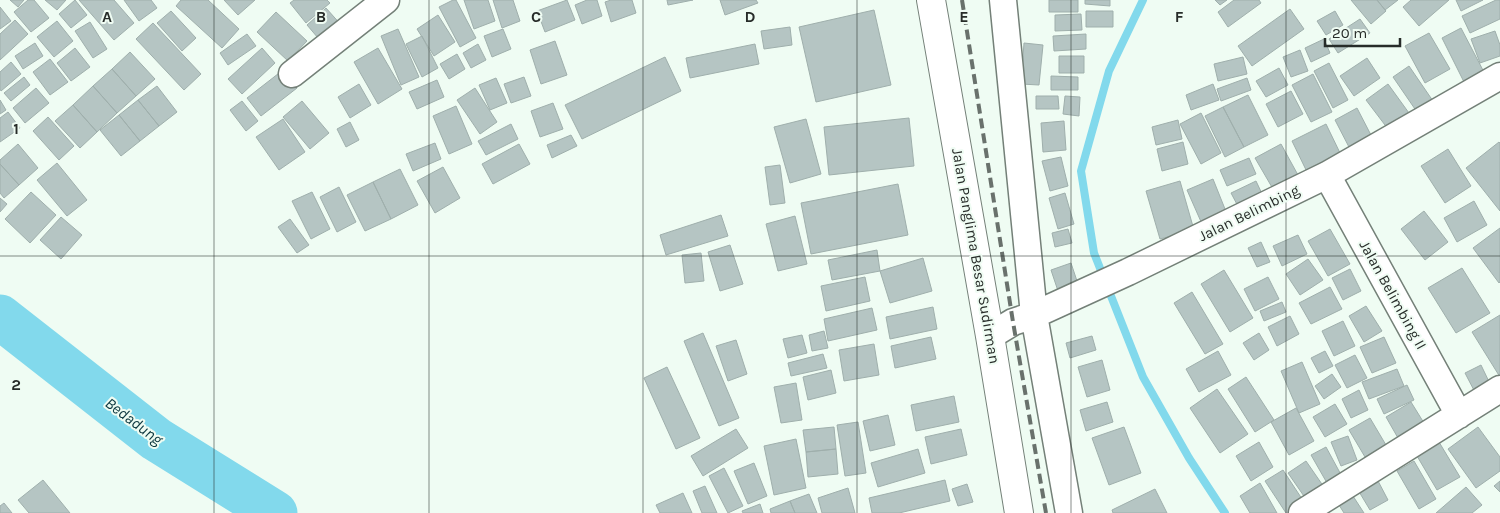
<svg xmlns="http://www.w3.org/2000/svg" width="1500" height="513" viewBox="0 0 1500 513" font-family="Karla,sans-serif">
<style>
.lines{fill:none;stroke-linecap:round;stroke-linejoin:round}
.stream{stroke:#82d9ec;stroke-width:8}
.river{stroke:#82d9ec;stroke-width:45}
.building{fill:#b5c5c3;stroke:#9fafac}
.minor-casing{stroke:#748078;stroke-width:29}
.primary-casing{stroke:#748078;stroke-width:30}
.minor{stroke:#fff;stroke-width:26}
.primary{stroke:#fff;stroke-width:28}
.rail{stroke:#69716c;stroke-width:4;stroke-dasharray:10 5;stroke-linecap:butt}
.grid{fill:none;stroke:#272c29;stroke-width:1;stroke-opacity:0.55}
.labels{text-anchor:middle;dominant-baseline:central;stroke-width:4;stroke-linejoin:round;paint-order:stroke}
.street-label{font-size:15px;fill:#272c29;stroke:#effcf3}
.water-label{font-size:16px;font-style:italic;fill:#0c373f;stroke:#effcf3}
.grid-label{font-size:16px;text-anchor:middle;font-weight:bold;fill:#272c29;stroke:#effcf3;stroke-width:4;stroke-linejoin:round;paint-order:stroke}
</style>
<rect width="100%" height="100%" fill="#effcf3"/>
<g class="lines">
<path class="stream" d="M1143,0L1109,71L1081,171L1094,253L1143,377L1189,458L1225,513"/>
<path class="river" d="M0,317L156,439L275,513"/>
</g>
<path class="building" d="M10,0H24L18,7Z
M28,0H34L49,18L31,32L14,12Z
M45,0H66L57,10Z
M75,0L87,15L71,28L59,14Z
M79,0H114L134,23L114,40Z
M124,0H151L157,8L139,21Z
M181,0H208L239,29L222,48L176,6Z
M224,0H255L238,15Z
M294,0H327L330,3L306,23L290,3Z
M453,0H456L476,38L460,47L439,7Z
M464,0H488L495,21L474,29Z
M493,0H513L520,21L502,28Z
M567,0L575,20L545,32L537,11Z
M587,0H597L602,16L582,24L575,5Z
M611,0H632L636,13L611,22L605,2Z
M667,0H693L668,5Z
M720,0H756L758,3L725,15Z
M1049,0H1078V12H1049Z
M1085,0H1110V6L1085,4Z
M1215,0H1227L1220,5Z
M1234,0H1259L1261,3L1228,27L1218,12Z
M1351,0H1377L1386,11L1371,24Z
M1377,0H1398L1385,10Z
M1411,0H1449L1419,26L1403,7Z
M1456,0H1483L1461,11Z
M1496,0H1500V19L1470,33L1462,16Z
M0,7L11,21L0,29Z
M326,8L343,27L324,45L307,25Z
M1290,9L1304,29L1252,66L1238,46Z
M874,10L891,85L816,102L799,27Z
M171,11L196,38L182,51L157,23Z
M1086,11H1113V27H1086Z
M1335,11L1343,25L1326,35L1317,21Z
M276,12L307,41L288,61L257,32Z
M1081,14L1082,30L1055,31V15Z
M438,15L455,42L434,56L417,29Z
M1360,19L1370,33L1338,53L1329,39Z
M15,20L28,34L0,60V34Z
M57,21L73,41L54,57L37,37Z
M90,22L107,49L93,58L75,31Z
M153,23L201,74L184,90L136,39Z
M790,27L792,45L764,49L761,31Z
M1461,28L1486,76L1466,86L1442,38Z
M398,29L419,77L401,85L381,36Z
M503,29L511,49L492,57L484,36Z
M1495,31L1500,45V56L1480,63L1471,39Z
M1429,33L1450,69L1425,83L1405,46Z
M247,34L256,46L228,65L220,53Z
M1086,34V49L1054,51L1053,36Z
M422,36L438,68L422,77L406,44Z
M1324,39L1330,53L1311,62L1305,48Z
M555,41L567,75L541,84L530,50Z
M35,43L43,56L23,69L15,56Z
M1024,43L1043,45L1039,85L1021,84Z
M478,44L486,60L471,68L463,53Z
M755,44L759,64L690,78L686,58Z
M75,48L90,67L71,81L57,63Z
M262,48L275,63L242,94L228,79Z
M378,48L402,89L378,104L354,62Z
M1300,50L1308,71L1291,77L1283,57Z
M130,52L155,79L136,96L112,69Z
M457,54L465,69L449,79L440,64Z
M1059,56H1084V73H1059Z
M665,57L681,91L582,139L565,105Z
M1243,57L1247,74L1218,81L1214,64Z
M1367,58L1380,78L1354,96L1340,76Z
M50,59L68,82L50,95L33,72Z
M11,62L21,74L1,91L0,89V72Z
M1329,63L1348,100L1333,108L1314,71Z
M1409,66L1433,101L1417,112L1393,77Z
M1279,68L1288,85L1266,97L1256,81Z
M112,69L136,96L117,113L93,86Z
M283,70L297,88L261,116L247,98Z
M1313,74L1332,112L1311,122L1292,85Z
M1051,76L1078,77V90H1051Z
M24,77L30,85L11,101L4,93Z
M524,77L531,96L511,103L504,84Z
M496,78L507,103L490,110L479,85Z
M1247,78L1251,90L1221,101L1217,89Z
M437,80L444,97L417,109L409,92Z
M359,84L371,105L350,118L338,97Z
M1213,84L1219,100L1191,110L1186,95Z
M1388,84L1409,113L1388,129L1366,100Z
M93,86L117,113L97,132L73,105Z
M157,86L177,112L159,126L138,100Z
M36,88L49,103L25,123L13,108Z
M475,88L497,122L480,134L457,100Z
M1291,91L1303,114L1278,127L1266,104Z
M1248,95L1268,135L1244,147L1223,107Z
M1036,96H1058L1059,109H1036Z
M1065,96L1080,97L1079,116L1063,114Z
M0,100L6,110L0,114Z
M138,100L159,126L140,141L119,115Z
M242,101L258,121L246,131L230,110Z
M302,101L329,133L310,149L283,117Z
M553,103L563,129L540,137L531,111Z
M73,105L97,132L80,148L55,121Z
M456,106L472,144L449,154L433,116Z
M1223,107L1244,147L1225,157L1205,116Z
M1357,108L1372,137L1350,149L1335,120Z
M8,112L20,128L0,142V118Z
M1201,113L1221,153L1201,164L1180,124Z
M119,115L140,141L121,156L100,130Z
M48,117L74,146L59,160L33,131Z
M909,118L914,166L829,175L824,127Z
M283,119L305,152L279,170L256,137Z
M806,119L821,174L790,183L774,127Z
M1178,120L1182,139L1156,145L1152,127Z
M1064,121L1066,150L1043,152L1041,123Z
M350,122L359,140L346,147L337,129Z
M511,124L518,139L486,155L478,141Z
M1326,124L1342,157L1308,174L1292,141Z
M571,135L577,146L552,158L547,145Z
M1183,142L1188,164L1162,171L1157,149Z
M1499,142L1500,143V211L1466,168Z
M435,143L441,159L413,171L406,154Z
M18,144L38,168L19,185L0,164V160Z
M519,144L530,164L493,184L482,164Z
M1281,144L1298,175L1273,189L1255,158Z
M1448,149L1471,186L1445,203L1421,166Z
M1061,157L1068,186L1050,191L1042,161Z
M1249,158L1256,174L1227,186L1220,170Z
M57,163L87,200L67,216L37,180Z
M0,164L19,185L4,198L0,193Z
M780,165L785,203L770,205L765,167Z
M443,167L460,198L435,213L417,181Z
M400,169L418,205L391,219L373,182Z
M1213,179L1227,214L1202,224L1187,190Z
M1180,181L1194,230L1160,239L1146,191Z
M1256,181L1264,198L1240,210L1231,193Z
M373,182L391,219L365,231L347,195Z
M898,184L908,235L811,254L801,203Z
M339,187L356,222L337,232L320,197Z
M31,192L56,215L30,243L5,219Z
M312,192L330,229L311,239L292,201Z
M1065,193L1074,224L1058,229L1049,198Z
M0,198L7,204L0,212Z
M1474,201L1487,225L1457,242L1444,218Z
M1424,211L1448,242L1425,260L1401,229Z
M721,215L728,236L666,255L660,235Z
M795,216L807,264L778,271L766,224Z
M61,217L82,235L61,259L40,240Z
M290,219L309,245L297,253L278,227Z
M1500,228V282L1499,283L1473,248Z
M1068,229L1072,243L1055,247L1052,233Z
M1330,229L1350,264L1328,276L1308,241Z
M1298,235L1307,254L1282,266L1273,246Z
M1261,242L1270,262L1257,267L1248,248Z
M730,245L743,284L720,291L708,252Z
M877,250L880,271L832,280L828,260Z
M701,253L704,281L685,283L682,255Z
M923,258L932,291L890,303L880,271Z
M1308,259L1323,280L1300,295L1286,274Z
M1071,263L1079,287L1059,294L1051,270Z
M1462,268L1490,313L1456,333L1428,288Z
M1350,269L1361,291L1343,300L1332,278Z
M1224,270L1253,318L1230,332L1201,284Z
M865,277L870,301L826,311L821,286Z
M1268,277L1279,299L1255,311L1244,289Z
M1330,287L1342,309L1311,324L1299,303Z
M1192,292L1223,344L1205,354L1174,303Z
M1282,302L1286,312L1264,321L1260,311Z
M1366,306L1382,331L1364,342L1349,316Z
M933,307L937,329L890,339L886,317Z
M872,308L877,330L828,341L824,319Z
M1500,315V377L1472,332Z
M1290,316L1299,334L1277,346L1268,327Z
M1343,321L1355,346L1334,356L1322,331Z
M824,331L828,348L812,351L809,335Z
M703,333L739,418L719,426L684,341Z
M1259,333L1269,350L1254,360L1243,343Z
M802,335L807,353L788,358L783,339Z
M1092,336L1096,350L1070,358L1066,343Z
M931,337L936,359L895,368L891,346Z
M1384,337L1396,363L1372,373L1360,347Z
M736,340L747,374L728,381L716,346Z
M874,344L879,375L844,381L839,350Z
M1218,351L1231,375L1199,392L1186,369Z
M1325,351L1333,366L1319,373L1311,358Z
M823,354L827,368L791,376L788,363Z
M1355,355L1367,378L1347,388L1335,365Z
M1102,360L1110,390L1087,397L1078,367Z
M1302,362L1320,404L1299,413L1281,371Z
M1481,365L1493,390L1478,398L1465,373Z
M667,367L700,438L676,449L644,378Z
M1397,369L1404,386L1369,399L1362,382Z
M831,370L836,393L808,400L803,377Z
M1332,374L1341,387L1324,399L1315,386Z
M1246,377L1274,420L1255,432L1228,389Z
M796,383L802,420L781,423L774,387Z
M1407,385L1414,400L1384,414L1377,399Z
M1217,389L1248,434L1220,453L1190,408Z
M1359,390L1368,410L1351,418L1342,399Z
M954,396L959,422L916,431L911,405Z
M1107,402L1113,422L1086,431L1080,410Z
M1411,402L1424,423L1398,438L1386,417Z
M1335,404L1347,424L1325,437L1313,417Z
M1296,408L1314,441L1289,455L1271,422Z
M888,415L895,445L870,451L863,421Z
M1370,418L1386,445L1365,457L1349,430Z
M858,422L866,473L845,476L837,425Z
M834,427L836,449L806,452L803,430Z
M1124,427L1141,473L1109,485L1092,438Z
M1478,427L1500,457V471L1476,488L1448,449Z
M736,429L748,448L703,476L691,456Z
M961,429L967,455L931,464L925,437Z
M1348,436L1357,460L1341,466L1331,442Z
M796,439L806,488L774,495L764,446Z
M1259,442L1273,467L1251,481L1236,456Z
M1439,442L1460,477L1437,490L1417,456Z
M1326,447L1345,482L1331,490L1311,455Z
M836,449L838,474L808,477L806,452Z
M918,449L925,473L878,487L871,463Z
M1306,461L1326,490L1308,502L1288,473Z
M1414,461L1436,499L1419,509L1397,471Z
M754,463L767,496L748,504L734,471Z
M724,468L743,506L728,513L709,476Z
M1283,470L1306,505L1293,513H1286L1265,481Z
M1377,479L1388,500L1370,510L1358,490Z
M43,480L70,513H29L18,500Z
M945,480L950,501L899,513H872L869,498Z
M1500,481V492L1494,486Z
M1260,483L1277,513H1250L1240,496Z
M967,484L973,502L958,506L952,489Z
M705,486L717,513H702L693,491Z
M1466,487L1482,505L1472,513H1436Z
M848,488L855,513H822L818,498Z
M1155,489L1167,513H1113L1112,510Z
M683,493L692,513H660L656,505Z
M809,494L817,513H795L790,501Z
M1353,496L1364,513H1344L1339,505Z
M790,501L795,513H771L770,509Z
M4,503L12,513H0V506Z
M760,504L763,513H743L742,511Z"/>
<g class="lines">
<defs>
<path id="minor" d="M1003,0L1034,315L1069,513
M292,74L386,0
M1327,175L1459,415
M990,336L1013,322L1034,315L1128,272L1327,175L1500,76
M1302,513L1500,389"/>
<path id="primary" d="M931,0L990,336L1019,513"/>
</defs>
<use href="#minor" class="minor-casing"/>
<use href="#primary" class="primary-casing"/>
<use href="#minor" class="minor"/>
<use href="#primary" class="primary"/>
<path class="rail" d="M962,0L1013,322L1046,513"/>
</g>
<path class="grid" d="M214,0V513M429,0V513M643,0V513M857,0V513M1071,0V513M1286,0V513M0,256H1500"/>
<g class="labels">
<g class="street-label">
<text transform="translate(1249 213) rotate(-26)">Jalan Belimbing</text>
<text transform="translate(976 256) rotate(80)">Jalan Panglima Besar Sudirman</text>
<text transform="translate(1393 295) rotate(61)">Jalan Belimbing II</text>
</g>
<g class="water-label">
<text transform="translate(134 421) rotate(37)">Bedadung</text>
</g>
</g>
<g class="grid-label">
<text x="107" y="22">A</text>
<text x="321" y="22">B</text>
<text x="536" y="22">C</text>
<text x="750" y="22">D</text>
<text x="964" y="22">E</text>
<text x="1179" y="22">F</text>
<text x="16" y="134">1</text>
<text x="16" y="390">2</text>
</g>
<path d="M1325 38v8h75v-8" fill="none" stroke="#272c29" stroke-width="2.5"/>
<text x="1332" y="38" font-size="15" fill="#272c29" stroke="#effcf3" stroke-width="4" paint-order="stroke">20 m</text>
</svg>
